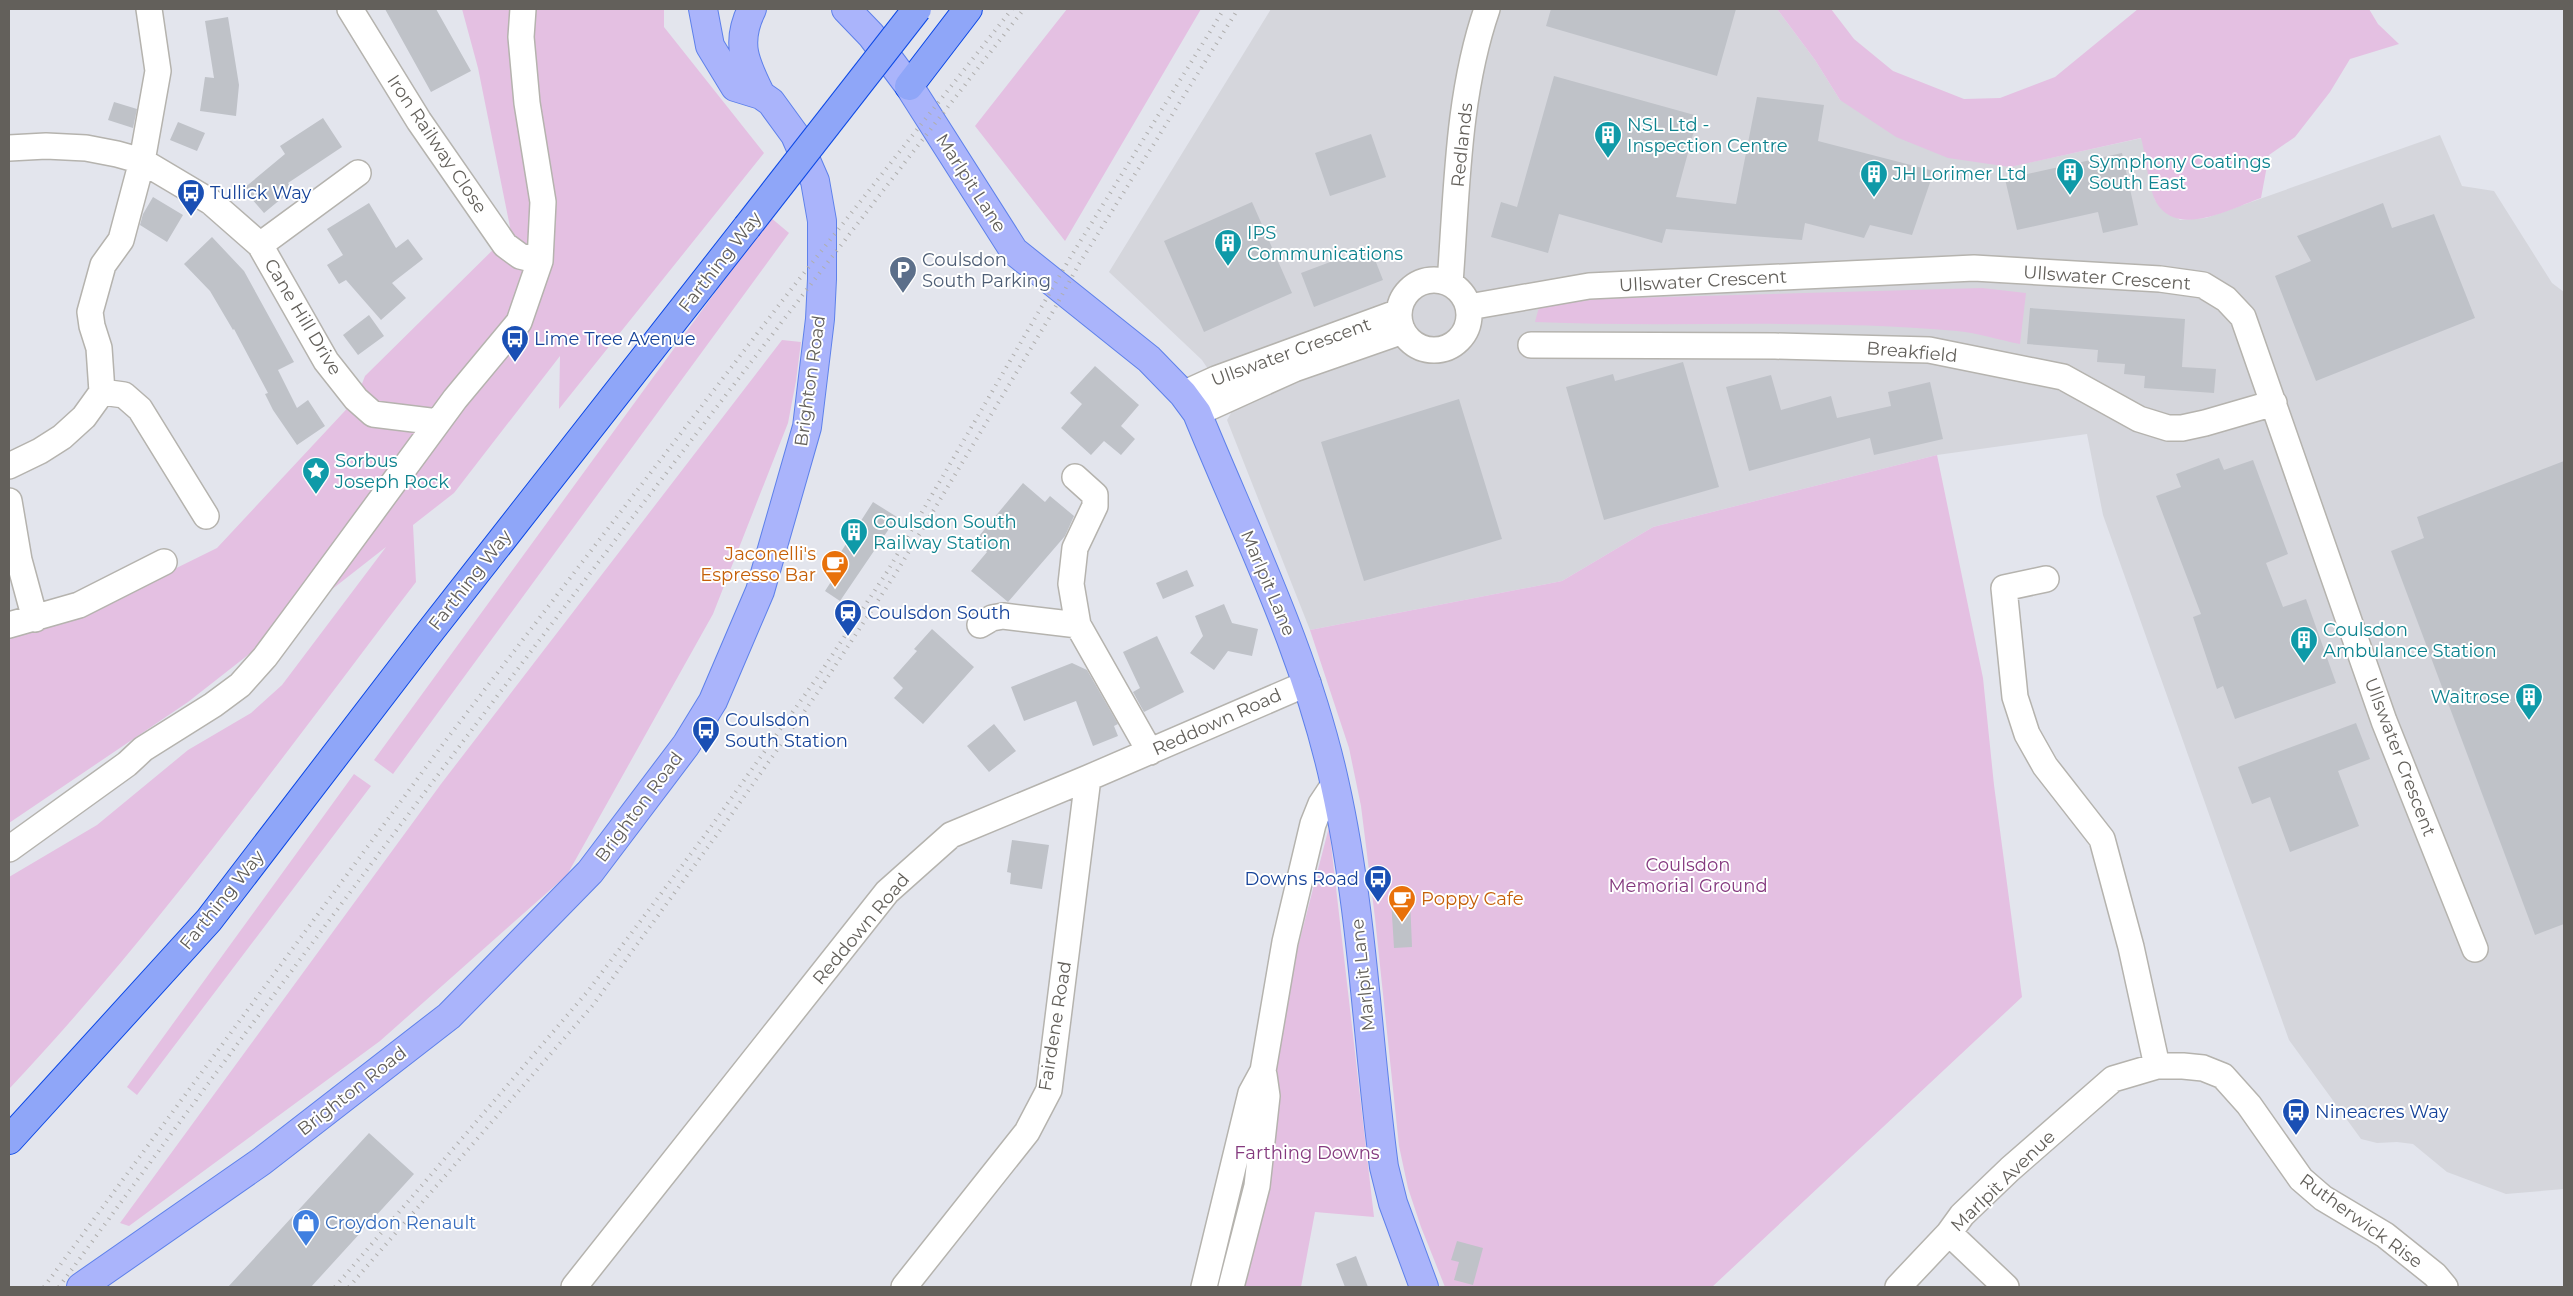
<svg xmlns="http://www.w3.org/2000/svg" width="2573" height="1296" viewBox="0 0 2573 1296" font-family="Montserrat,sans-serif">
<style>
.industrial{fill:#d5d6dc}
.green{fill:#e4c0e2}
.building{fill:#bfc2c8}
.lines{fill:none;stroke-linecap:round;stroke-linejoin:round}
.minor-casing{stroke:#b5b3ae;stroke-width:28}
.major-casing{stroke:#5e81ea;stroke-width:30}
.highway-casing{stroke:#0b48e5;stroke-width:30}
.minor{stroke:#fff;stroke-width:25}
.major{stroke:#aab4fb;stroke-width:28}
.highway{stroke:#8fa6f8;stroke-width:28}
.rail{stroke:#afaead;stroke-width:4;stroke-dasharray:1 6;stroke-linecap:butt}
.highway-bridge-casing{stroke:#0b48e5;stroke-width:30;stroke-linecap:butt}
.highway-bridge{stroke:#8fa6f8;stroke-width:28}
.labels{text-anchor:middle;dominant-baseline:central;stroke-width:4;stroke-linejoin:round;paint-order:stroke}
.culture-label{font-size:18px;fill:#0d838f;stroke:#fff;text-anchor:start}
.street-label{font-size:18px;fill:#63605b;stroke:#fff}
.transit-label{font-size:18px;fill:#164399;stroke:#fff;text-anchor:start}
.service-label{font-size:18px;fill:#4e5e75;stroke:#fff;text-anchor:start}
.food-label{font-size:18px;fill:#c56008;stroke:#fff;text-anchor:end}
.park-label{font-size:18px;fill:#84397e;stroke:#fff}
.shop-label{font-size:18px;fill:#366cbe;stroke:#fff;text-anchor:start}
</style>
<rect width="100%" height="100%" fill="#e3e5ed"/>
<path class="industrial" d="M1271,9H1777L1815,60L1840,100L2009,167L2142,138L2155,200L2180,220L2206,218L2440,135L2462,186L2494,191L2552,283L2564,292V1189L2506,1194L2447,1172L2413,1144L2397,1142L2377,1143L2361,1139L2289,1040L2103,515L2087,434L1937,455L1653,527L1562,581L1310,630L1227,420L1234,408L1202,360L1109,272Z"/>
<path class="green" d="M462,9H664V27L764,153L559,409L560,356L454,493L413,525L416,582C284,754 157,932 9,1089V877L97,825L188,750L251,713L282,685L386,547L188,702L9,823V629L63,624L217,548L356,399L365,376L511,232L478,68Z
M1067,9H1201L1065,241L975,126Z
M1777,9H1831L1854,39L1893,71L1964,99L2000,98L2055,77L2138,9H2369L2378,24L2399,44L2350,59L2330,92L2295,137L2269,155L2261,198C2232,208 2177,239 2156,202C2148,186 2146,156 2141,138L2010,167L1948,158L1896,137L1840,100L1815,60Z
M770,217L789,233L393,774L374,760Z
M1982,288L2026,293L2020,344C1999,340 1978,333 1957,331C1817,318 1676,328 1535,322L1539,307L1597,299Z
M782,340L801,342L796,381L788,423L713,614L567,875L380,1041L129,1226L120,1223L441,784Z
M1937,455L1983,678L1994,785L2022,997L1712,1287H1445L1421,1227L1408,1188L1399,1146L1375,918L1361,806L1349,748L1310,630L1562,581L1653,527Z
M354,774L371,786L137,1095L127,1087Z
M1329,827L1374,1217L1315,1212L1301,1287H1210Z"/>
<path class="building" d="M385,9H436L471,71L431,92Z
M1551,9H1736L1717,76L1546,26Z
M228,17L239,85L236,116L200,111L205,77L214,78L205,21Z
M1554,76L1698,116L1676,197L1736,204L1757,97L1824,105L1818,141L1934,171L1912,235L1870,225L1864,238L1805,223L1802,240L1666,229L1662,243L1559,214L1548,253L1491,237L1501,202L1517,207Z
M114,102L137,109L133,128L108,120Z
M323,118L342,147L288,183L293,189L264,213L243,189L285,154L280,146Z
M178,122L205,133L197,151L170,140Z
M1371,134L1386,177L1330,196L1315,153Z
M2122,153L2138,225L2103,233L2098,212L2017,230L2005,179Z
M153,197L183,215L167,242L140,225L143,214Z
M1252,202L1292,293L1204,332L1164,241Z
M369,203L396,248L408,239L423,259L392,283L406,298L381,320L346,280L339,284L327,265L343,255L327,229Z
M2383,203L2392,228L2434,214L2475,318L2316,381L2275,276L2311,261L2297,236Z
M212,237L244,271L294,362L278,370L297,408L308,400L325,426L297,445L273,410L265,394L268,393L234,329L233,330L210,291L184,264Z
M1370,247L1383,280L1314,307L1301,273Z
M2030,308L2185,319L2182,367L2216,369L2214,393L2144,388L2145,376L2124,374L2125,364L2097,362L2098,350L2027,344Z
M369,315L384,336L358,355L343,335Z
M1683,362L1719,487L1604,520L1566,387L1613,374L1615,381Z
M1095,366L1139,405L1121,426L1135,439L1121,455L1104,441L1091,455L1061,428L1082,404L1070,393Z
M1771,375L1781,410L1831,396L1837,418L1891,406L1888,392L1930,382L1943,439L1874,455L1870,438L1749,471L1726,387Z
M1459,399L1502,539L1364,581L1321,442Z
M2219,458L2224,470L2253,460L2288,554L2266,563L2283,607L2306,599L2336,683L2235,719L2223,686L2217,689L2193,617L2201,614L2156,496L2181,487L2176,474Z
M2564,461V924L2535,935L2391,551L2424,538L2417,517Z
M1023,483L1045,502L1050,496L1074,516L1065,536L1008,602L971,571L987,552L974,542Z
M873,502L897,517L840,601L825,591L836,574L830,569Z
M1187,570L1194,586L1163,599L1156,583Z
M1224,604L1232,623L1258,629L1252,656L1228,651L1214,670L1190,653L1203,636L1195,616Z
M932,629L974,667L923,724L894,698L903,688L893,678L917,651L914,649Z
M1157,636L1184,692L1144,712L1133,692L1140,688L1123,652Z
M1072,663L1087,670L1118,724L1114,726L1118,736L1093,746L1076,701L1024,721L1011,687Z
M2356,723L2370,759L2338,771L2359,826L2290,852L2270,797L2252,804L2238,767Z
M994,724L1016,751L989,772L967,746Z
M1012,840L1049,845L1042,889L1010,884L1011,873L1007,872Z
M1410,898L1412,947L1394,948L1391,899Z
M369,1133L414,1174L311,1287H228Z
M1457,1241L1483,1248L1473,1285L1454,1280L1459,1262L1451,1260Z
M1356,1256L1368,1287H1345L1336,1264Z"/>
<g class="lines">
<defs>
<path id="minor" d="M350,9L419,121L505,245L520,256L540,261
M9,148L46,146L86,148L117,154L142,161L211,202L260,245L326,361L356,399L373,414L438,422
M260,245L358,173
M1399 315a35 35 0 1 1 70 0a35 35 0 1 1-70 0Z
M1450,283C1457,192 1457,96 1487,9
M1469,307L1589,286L1974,268L2160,279L2203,285L2226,299L2243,317L2384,721L2475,949
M1531,345L1775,346L1929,350L2063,377L2139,419L2168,428H2182L2205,423L2274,403
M102,392L124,395L140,409L206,516
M1183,394L1216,379L1399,312
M1197,413L1294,369L1403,331
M9,466L40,451L62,437L84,417L102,392L99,348L92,326L90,312L103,265L121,240L142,161L158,71L149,9
M1075,477L1095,495V506L1075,548L1071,584L1078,625L1150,752
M9,501L19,560L35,619
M2046,579L2004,588L2015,697L2027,734L2045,766L2102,839L2131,947L2157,1066
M9,625L79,605L164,562
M980,625L992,618L1003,616L1078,625
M9,849L127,764L143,749L213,705L240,685L265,657L308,599L455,399L519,322L540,261L543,202L527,103L521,37L523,9
M1949,1233L2006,1287
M574,1287L887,892L951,835L1088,778L1308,683
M904,1287L1027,1132L1049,1090L1088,778
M1204,1287L1251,1093L1263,1071L1285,942L1313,824L1321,804L1335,783
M1231,1287L1257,1186L1267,1096L1264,1075
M1898,1287L1949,1233L1962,1215L2010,1169L2113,1079L2157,1066H2183L2203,1068L2223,1076L2249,1105L2301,1179L2323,1198L2385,1235L2435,1275L2445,1287"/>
<path id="major" d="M752,9C735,43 745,63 761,95
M846,9L871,35L909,86L1014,251L1149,359L1183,394L1197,413C1247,535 1307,655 1335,785C1363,911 1367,1040 1384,1167L1393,1203L1424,1287
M81,1287L262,1161L449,1016L590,872L686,745L713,701L760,591L807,427L820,319L822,279V221L815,181L795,135L771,102L761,95L735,87L710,46L703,9"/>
<path id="highway" d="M909,86L968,9
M9,1140L209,920L425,638L747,227"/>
</defs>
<use href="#minor" class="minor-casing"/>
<use href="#major" class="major-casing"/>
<use href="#highway" class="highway-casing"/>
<use href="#minor" class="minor"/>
<use href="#major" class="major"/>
<use href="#highway" class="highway"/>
<path class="rail" d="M44,1287L443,744L789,292L1012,9
M59,1287C374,855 696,430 1024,9
M335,1287L588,991L705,835L819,675L887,572L1070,258L1224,9
M349,1287L593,1005L729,818L818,692L896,573L1051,315L1079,264L1238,9"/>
<defs>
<path id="highway-bridge" d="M747,227L917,9"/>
</defs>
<use href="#highway-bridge" class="highway-bridge-casing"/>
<use href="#highway-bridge" class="highway-bridge"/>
</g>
<defs>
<symbol id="building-pin" viewBox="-11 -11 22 30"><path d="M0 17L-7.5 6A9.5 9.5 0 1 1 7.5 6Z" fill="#0f9aa8" stroke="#fff"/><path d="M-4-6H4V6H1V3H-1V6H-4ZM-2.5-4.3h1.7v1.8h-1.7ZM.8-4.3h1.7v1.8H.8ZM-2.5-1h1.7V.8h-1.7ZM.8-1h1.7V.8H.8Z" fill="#fff"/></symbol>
<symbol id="bus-pin" viewBox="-11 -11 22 30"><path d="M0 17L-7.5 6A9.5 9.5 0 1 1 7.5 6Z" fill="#1a4fb4" stroke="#fff"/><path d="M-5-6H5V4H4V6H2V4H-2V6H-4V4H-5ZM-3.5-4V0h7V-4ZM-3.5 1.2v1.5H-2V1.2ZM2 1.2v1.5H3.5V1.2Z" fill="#fff"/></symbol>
<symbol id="parking-pin" viewBox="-11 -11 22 30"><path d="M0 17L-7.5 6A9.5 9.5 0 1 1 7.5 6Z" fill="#5c6f8a" stroke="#fff"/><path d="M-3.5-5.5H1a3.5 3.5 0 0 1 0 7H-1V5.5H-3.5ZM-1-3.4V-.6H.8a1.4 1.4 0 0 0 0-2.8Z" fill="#fff"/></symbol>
<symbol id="sight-pin" viewBox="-11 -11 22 30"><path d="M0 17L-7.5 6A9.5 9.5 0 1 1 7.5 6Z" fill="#0f9aa8" stroke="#fff"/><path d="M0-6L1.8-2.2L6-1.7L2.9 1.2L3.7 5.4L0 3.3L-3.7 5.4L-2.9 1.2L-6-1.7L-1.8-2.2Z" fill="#fff"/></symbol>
<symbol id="cafe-pin" viewBox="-11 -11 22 30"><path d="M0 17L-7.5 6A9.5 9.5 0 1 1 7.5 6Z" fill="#e8710a" stroke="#fff"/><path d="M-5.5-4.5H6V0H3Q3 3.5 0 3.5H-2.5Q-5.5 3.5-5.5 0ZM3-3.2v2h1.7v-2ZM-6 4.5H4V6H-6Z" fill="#fff"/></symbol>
<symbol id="station-pin" viewBox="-11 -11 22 30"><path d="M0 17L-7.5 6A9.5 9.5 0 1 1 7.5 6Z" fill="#1a4fb4" stroke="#fff"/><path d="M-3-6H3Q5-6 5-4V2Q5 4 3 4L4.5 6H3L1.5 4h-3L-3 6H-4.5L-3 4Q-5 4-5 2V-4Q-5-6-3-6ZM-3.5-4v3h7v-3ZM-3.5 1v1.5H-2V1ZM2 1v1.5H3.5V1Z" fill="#fff"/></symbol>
<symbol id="shop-pin" viewBox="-11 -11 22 30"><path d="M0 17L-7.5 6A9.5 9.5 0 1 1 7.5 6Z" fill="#3f7fe0" stroke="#fff"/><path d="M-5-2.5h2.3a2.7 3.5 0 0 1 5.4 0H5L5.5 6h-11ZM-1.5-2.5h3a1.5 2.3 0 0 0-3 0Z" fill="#fff"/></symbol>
</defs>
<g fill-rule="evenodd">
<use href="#building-pin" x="1592" y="119" width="32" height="43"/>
<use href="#building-pin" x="2054" y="156" width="32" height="43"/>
<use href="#building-pin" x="1858" y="158" width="32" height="43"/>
<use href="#bus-pin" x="175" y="177" width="32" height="43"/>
<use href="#building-pin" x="1212" y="227" width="32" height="43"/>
<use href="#parking-pin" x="887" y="254" width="32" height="43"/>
<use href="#bus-pin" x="499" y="323" width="32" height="43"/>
<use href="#sight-pin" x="300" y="455" width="32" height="43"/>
<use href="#building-pin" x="838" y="516" width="32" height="43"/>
<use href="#cafe-pin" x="819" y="548" width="32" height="43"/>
<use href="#station-pin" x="832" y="597" width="32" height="43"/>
<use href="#building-pin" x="2288" y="624" width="32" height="43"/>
<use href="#building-pin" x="2513" y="681" width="32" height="43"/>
<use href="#bus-pin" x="690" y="714" width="32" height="43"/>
<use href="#bus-pin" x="1362" y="863" width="32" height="43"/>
<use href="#cafe-pin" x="1386" y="883" width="32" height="43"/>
<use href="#bus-pin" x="2280" y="1096" width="32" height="43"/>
<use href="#shop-pin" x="290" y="1207" width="32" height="43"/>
</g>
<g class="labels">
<g class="culture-label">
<text x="1627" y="125">NSL Ltd -<tspan x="1627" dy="21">Inspection Centre</tspan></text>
<text x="2089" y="162">Symphony Coatings<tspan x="2089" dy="21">South East</tspan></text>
<text x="1893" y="174">JH Lorimer Ltd</text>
<text x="1247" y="233">IPS<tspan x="1247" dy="21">Communications</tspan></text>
<text x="335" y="461">Sorbus<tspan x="335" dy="21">Joseph Rock</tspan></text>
<text x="873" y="522">Coulsdon South<tspan x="873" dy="21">Railway Station</tspan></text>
<text x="2323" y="630">Coulsdon<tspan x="2323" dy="21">Ambulance Station</tspan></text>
<text x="2510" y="697" text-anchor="end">Waitrose</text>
</g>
<g class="street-label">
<text transform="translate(437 144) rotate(56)">Iron Railway Close</text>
<text transform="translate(1462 145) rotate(-84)">Redlands</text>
<text transform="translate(971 183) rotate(57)">Marlpit Lane</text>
<text transform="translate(720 262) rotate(-52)">Farthing Way</text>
<text transform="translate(2107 278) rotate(4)">Ullswater Crescent</text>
<text transform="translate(1703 281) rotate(-3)">Ullswater Crescent</text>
<text transform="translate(303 317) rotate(59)">Cane Hill Drive</text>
<text transform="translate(1291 352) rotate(-20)">Ullswater Crescent</text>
<text transform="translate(1912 352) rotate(5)">Breakfield</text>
<text transform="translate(810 381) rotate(-82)">Brighton Road</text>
<text transform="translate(470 580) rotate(-52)">Farthing Way</text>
<text transform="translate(1268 583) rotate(67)">Marlpit Lane</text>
<text transform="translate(1217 722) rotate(-24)">Reddown Road</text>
<text transform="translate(2400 757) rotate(69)">Ullswater Crescent</text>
<text transform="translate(639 807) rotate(-53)">Brighton Road</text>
<text transform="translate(222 900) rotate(-51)">Farthing Way</text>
<text transform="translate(861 929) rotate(-50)">Reddown Road</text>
<text transform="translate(1363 975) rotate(-96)">Marlpit Lane</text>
<text transform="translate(1055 1026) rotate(-81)">Fairdene Road</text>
<text transform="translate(352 1091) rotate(-38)">Brighton Road</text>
<text transform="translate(2003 1181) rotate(-44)">Marlpit Avenue</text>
<text transform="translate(2361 1221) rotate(36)">Rutherwick Rise</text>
</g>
<g class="transit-label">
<text x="210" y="193">Tullick Way</text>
<text x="534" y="339">Lime Tree Avenue</text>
<text x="867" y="613">Coulsdon South</text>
<text x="725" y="720">Coulsdon<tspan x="725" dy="21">South Station</tspan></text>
<text x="1359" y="879" text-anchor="end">Downs Road</text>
<text x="2315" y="1112">Nineacres Way</text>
</g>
<g class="service-label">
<text x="922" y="260">Coulsdon<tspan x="922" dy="21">South Parking</tspan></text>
</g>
<g class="food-label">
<text x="816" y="554">Jaconelli's<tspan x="816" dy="21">Espresso Bar</tspan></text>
<text x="1421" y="899" text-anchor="start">Poppy Cafe</text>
</g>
<g class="park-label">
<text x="1688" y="865">Coulsdon<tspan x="1688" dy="21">Memorial Ground</tspan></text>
<text x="1307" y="1153">Farthing Downs</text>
</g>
<g class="shop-label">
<text x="325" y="1223">Croydon Renault</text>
</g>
</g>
<rect width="2573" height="1296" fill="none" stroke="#63605b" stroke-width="20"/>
</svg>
